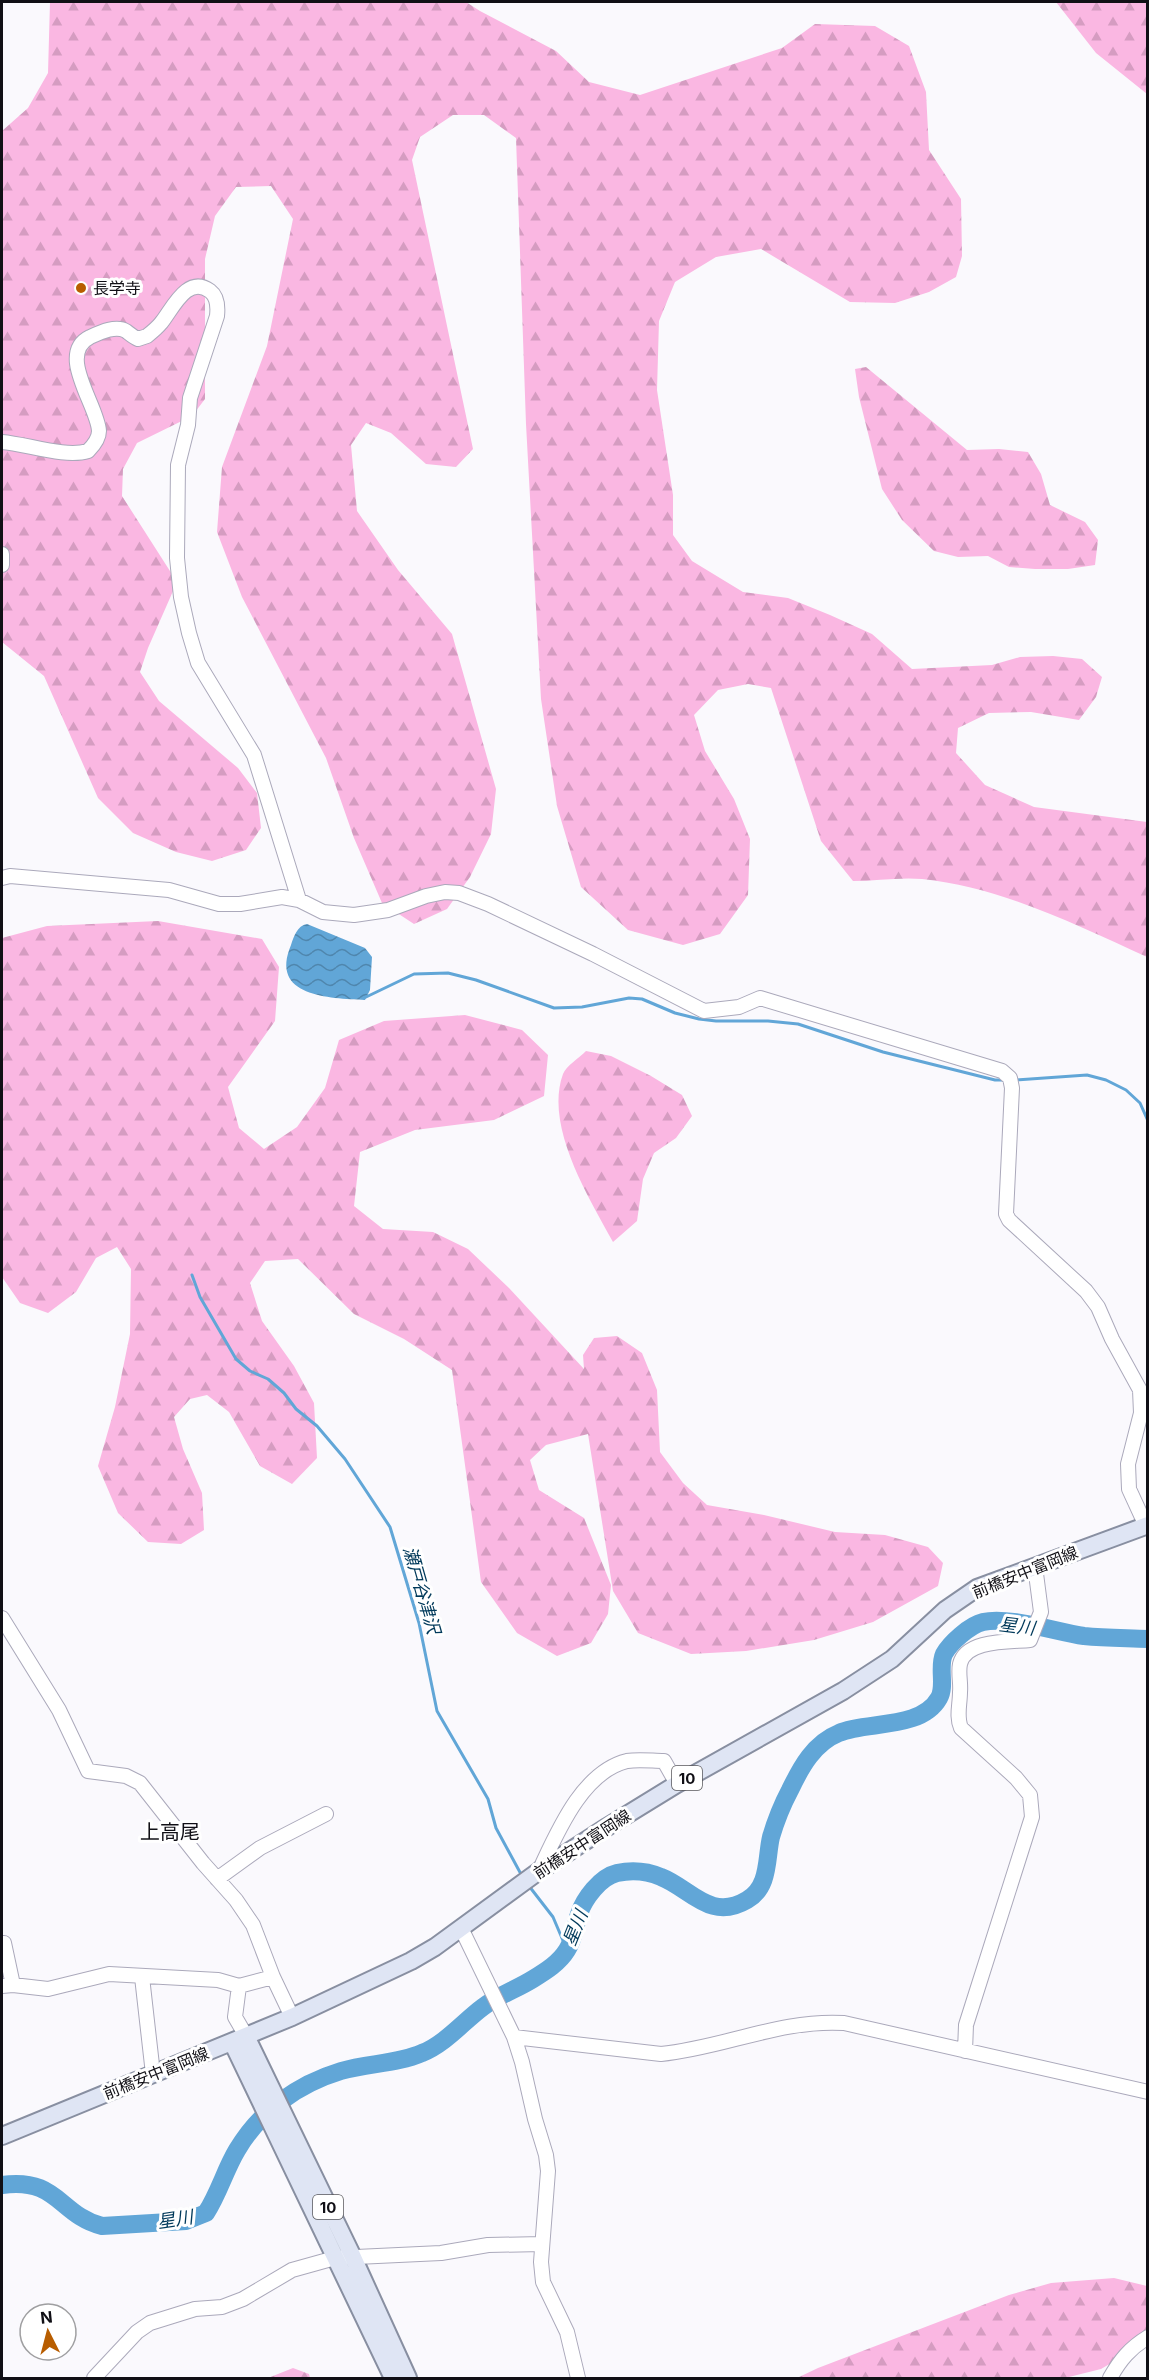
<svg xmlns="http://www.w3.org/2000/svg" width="1149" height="2380" viewBox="0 0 1149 2380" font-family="Inter,'Noto Sans JP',sans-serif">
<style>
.forest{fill:url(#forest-firs)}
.water{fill:url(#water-waves)}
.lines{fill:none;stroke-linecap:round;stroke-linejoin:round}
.stream{stroke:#61a6d7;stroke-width:3}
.river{stroke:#61a6d7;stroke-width:18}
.minor-casing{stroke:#aba9bb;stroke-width:16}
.major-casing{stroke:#888fa1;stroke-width:20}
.minor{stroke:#fff;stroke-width:14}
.major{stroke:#dfe5f4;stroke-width:16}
.poi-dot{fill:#b85d00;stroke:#fff;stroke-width:2}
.labels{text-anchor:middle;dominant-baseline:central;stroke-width:6;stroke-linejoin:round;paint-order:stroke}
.shield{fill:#fff;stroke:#58575b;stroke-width:1.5}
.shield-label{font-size:15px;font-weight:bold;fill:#100f15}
.poi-label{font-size:16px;fill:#100f15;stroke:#fff;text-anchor:start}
.street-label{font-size:16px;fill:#100f15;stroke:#fff}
.water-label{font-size:18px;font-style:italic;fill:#00395a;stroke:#fff}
.quarter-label{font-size:20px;fill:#100f15;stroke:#fff}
</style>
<defs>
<pattern id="forest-firs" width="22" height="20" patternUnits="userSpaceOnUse" patternTransform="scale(1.5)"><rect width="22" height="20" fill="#fab7e2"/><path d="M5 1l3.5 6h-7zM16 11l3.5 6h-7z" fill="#d59cc1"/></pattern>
<pattern id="water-waves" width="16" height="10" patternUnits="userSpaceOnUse" patternTransform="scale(1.5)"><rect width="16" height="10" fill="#61a6d7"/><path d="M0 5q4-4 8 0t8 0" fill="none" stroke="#4f86ad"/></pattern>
</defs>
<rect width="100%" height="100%" fill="#faf9fd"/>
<path class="forest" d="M50,2H466L480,11L556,51L589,82L640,95L782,48L815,24L875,26L909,46L926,92L929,150L961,199L962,256L956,277L929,292L895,303L850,302L761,249L716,257L675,282L659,321L657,390L673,495V535L692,561L743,592L788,598L830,615L872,634L912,669L992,665L1020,657L1053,656L1082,659L1102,677L1096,697L1079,720L1031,712L989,713L958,728L956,753L985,785L1034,807L1147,822V957C1076,925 1001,887 922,879C900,877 875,881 853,881L821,841L771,688L748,684L718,690L694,715L705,751L734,799L750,839L748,895L720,934L683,945L628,930L581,887L557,806L541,699L526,424L516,138L484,115H453L420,137L412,160L473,449L456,467L426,464L391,433L366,423L351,445L357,511L398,570L452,634L496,789L491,834L470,877L447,909L414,924L382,903L354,838L326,758L242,597L217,532L222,467L267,346L293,219L271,186L236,187L215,216L205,259V399L192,416L137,443L123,469L122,496L177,582L148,648L140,672L159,701L238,768L257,793L261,828L246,850L212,861L176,852L133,833L98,798L44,676L2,642V131L28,108L48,73Z
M1056,2H1147V94L1096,53Z
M866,367L967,450L999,449L1028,452L1041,474L1050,505L1085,522L1098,540L1095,565L1068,569H1035L1009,567L988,556L958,557L934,551L902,520L882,489L859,397L855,369Z
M158,921L262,939L279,967L275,1021L228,1087L239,1128L264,1149L297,1127L325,1088L339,1040L384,1021L465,1015L522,1030L548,1055L544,1096L494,1120L415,1130L360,1152L354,1206L383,1229L433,1232L468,1249L509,1288L584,1369L583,1355L594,1338L617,1336L642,1353L657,1390L660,1452L683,1483L707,1505L764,1515L835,1532L885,1535L928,1547L943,1563L938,1586L873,1622L814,1640L746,1651L691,1654L638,1633L613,1591L588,1434L546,1445L530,1460L539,1490L584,1518L611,1585L608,1614L591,1643L557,1656L517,1633L481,1582L452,1370L404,1339L354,1314L298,1259L265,1261L250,1283L262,1321L294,1366L314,1403L317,1458L292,1484L260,1466L229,1412L207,1395L190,1399L174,1417L183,1449L202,1493L204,1530L181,1544L148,1542L118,1513L98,1466L115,1407L130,1334L131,1269L117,1247L96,1258L76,1292L48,1313L20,1303L2,1277V938L47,926Z
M586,1051L611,1056L651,1076L682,1095L692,1116L676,1138L654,1153L643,1179L637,1221L613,1242C589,1198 544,1126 563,1074C566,1066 579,1058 586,1051Z
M1114,2278L1147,2286V2342L1101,2369L1065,2378H797L818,2368L1009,2295L1051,2283Z
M293,2368L309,2374L310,2378H268Z"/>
<path class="water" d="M307,924L365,948L372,957L370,990L365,1000C329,998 269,997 291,945C294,936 297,926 307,924Z"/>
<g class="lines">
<path class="stream" d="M364,998L414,974L448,973L476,980L554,1008L582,1007L629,998L642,999L675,1013L699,1019L716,1021H768L798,1024L883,1052L995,1080H1005
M1015,1080L1087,1075L1106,1080L1126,1090L1140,1103L1148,1121
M192,1275L200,1297L236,1359L250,1371L268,1379L284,1393L296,1409L317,1426L345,1459L390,1527L419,1623L437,1711L488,1799L496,1828L522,1876
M529,1886L553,1917L567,1950"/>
<path class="river" d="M2,2185C58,2177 59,2215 102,2226L186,2221L206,2213C219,2193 225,2170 237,2150C260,2111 298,2084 341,2071C368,2063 397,2064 422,2053C445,2044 464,2021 483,2007C499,1995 517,1989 533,1979C546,1971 559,1963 567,1950C574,1940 575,1926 579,1914C584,1899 600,1877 617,1873C631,1870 647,1871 661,1877C690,1888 710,1922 747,1900C770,1887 766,1858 771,1837C776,1820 782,1805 790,1790C801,1767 814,1743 839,1733C866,1721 921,1730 939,1698C946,1686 938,1667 944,1654C950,1643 970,1625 983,1622C1009,1616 1056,1632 1084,1636C1105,1638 1126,1638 1148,1639"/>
<defs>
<path id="minor" d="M2,442C27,444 65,458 88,451C94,445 99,439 99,431C98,406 56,354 90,337C101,332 116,325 126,331C130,334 133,337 138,339L147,336C152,332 157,328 161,323C172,310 187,274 210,291C218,297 218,307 217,316L190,398L188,425L178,465L177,558L181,597L189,633L198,663L254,755L299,900
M2,554V565
M2,878L10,876L169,890L219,904H240L282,897L299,900L323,912L354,915L388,910L426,896L445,892L459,893L488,904L593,954L704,1011L739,1007L760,998L1002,1071L1010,1078L1012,1088L1006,1214L1009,1220L1086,1291L1098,1307L1112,1339L1140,1390L1141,1413L1128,1464L1129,1489L1146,1526
M2,1618L59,1710L88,1771L126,1776L140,1783L203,1863L236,1900L253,1925L273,1977L292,2017
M539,1871C557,1833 582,1772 627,1761C639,1759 653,1761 664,1761L677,1784
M217,1879L260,1848L326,1814
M461,1928L514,2037L522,2062L535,2119L546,2155L548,2171L541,2262L543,2282L567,2332L578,2378
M2,1943H4L13,1985
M142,1977L153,2074
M2,1986L13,1985L48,1989L109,1974L218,1980L239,1986L273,1977
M239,1986L235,2017L246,2036
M514,2037L661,2054C723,2048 781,2019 844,2023L1148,2092
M965,2051L966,2025L1032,1817L1030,1795L1016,1778L961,1728C956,1716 960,1705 960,1692C961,1683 958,1673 960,1664C966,1639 1011,1642 1030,1640L1041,1612L1035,1566
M94,2378L137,2332L150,2323L195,2309L222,2307L243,2299L292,2270L335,2258L441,2253L488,2245L542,2244
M1110,2378C1120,2360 1130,2348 1148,2337"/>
<path id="major" d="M246,2036L352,2255L408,2378
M232,2042L393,2378
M2,2136L292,2017L411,1961L435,1947L539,1871L607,1827L677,1784L843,1691L892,1659L945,1610L977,1588L1148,1525"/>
</defs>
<use href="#minor" class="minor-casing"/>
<use href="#major" class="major-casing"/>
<use href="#minor" class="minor"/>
<use href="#major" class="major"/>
</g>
<circle class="poi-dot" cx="81" cy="288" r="6"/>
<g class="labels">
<g class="shield">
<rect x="672" y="1766" width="30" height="24" rx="4.5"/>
<rect x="313" y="2195" width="30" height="24" rx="4.5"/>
</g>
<g class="shield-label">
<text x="687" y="1778">10</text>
<text x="328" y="2207">10</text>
</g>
<g class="poi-label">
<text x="93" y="288">長学寺</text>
</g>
<g class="street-label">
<text transform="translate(1025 1572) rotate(-22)">前橋安中富岡線</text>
<text transform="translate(582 1844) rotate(-33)">前橋安中富岡線</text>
<text transform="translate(156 2073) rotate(-22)">前橋安中富岡線</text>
</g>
<g class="water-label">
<text transform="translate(422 1590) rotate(74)">瀬戸谷津沢</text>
<text transform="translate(1017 1626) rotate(7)">星川</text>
<text transform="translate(575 1928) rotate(-68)">星川</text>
<text transform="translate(175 2219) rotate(-9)">星川</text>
</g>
<g class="quarter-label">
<text x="170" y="1832">上高尾</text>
</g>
</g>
<rect width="1149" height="2380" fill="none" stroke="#100f15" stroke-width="6"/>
<g transform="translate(48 2332) rotate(354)"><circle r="28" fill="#ffffff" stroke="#9f9fa1" stroke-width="1.5"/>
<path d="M0-4.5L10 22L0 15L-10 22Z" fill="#b85d00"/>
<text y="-9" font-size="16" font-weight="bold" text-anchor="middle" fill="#100f15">N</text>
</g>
</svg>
